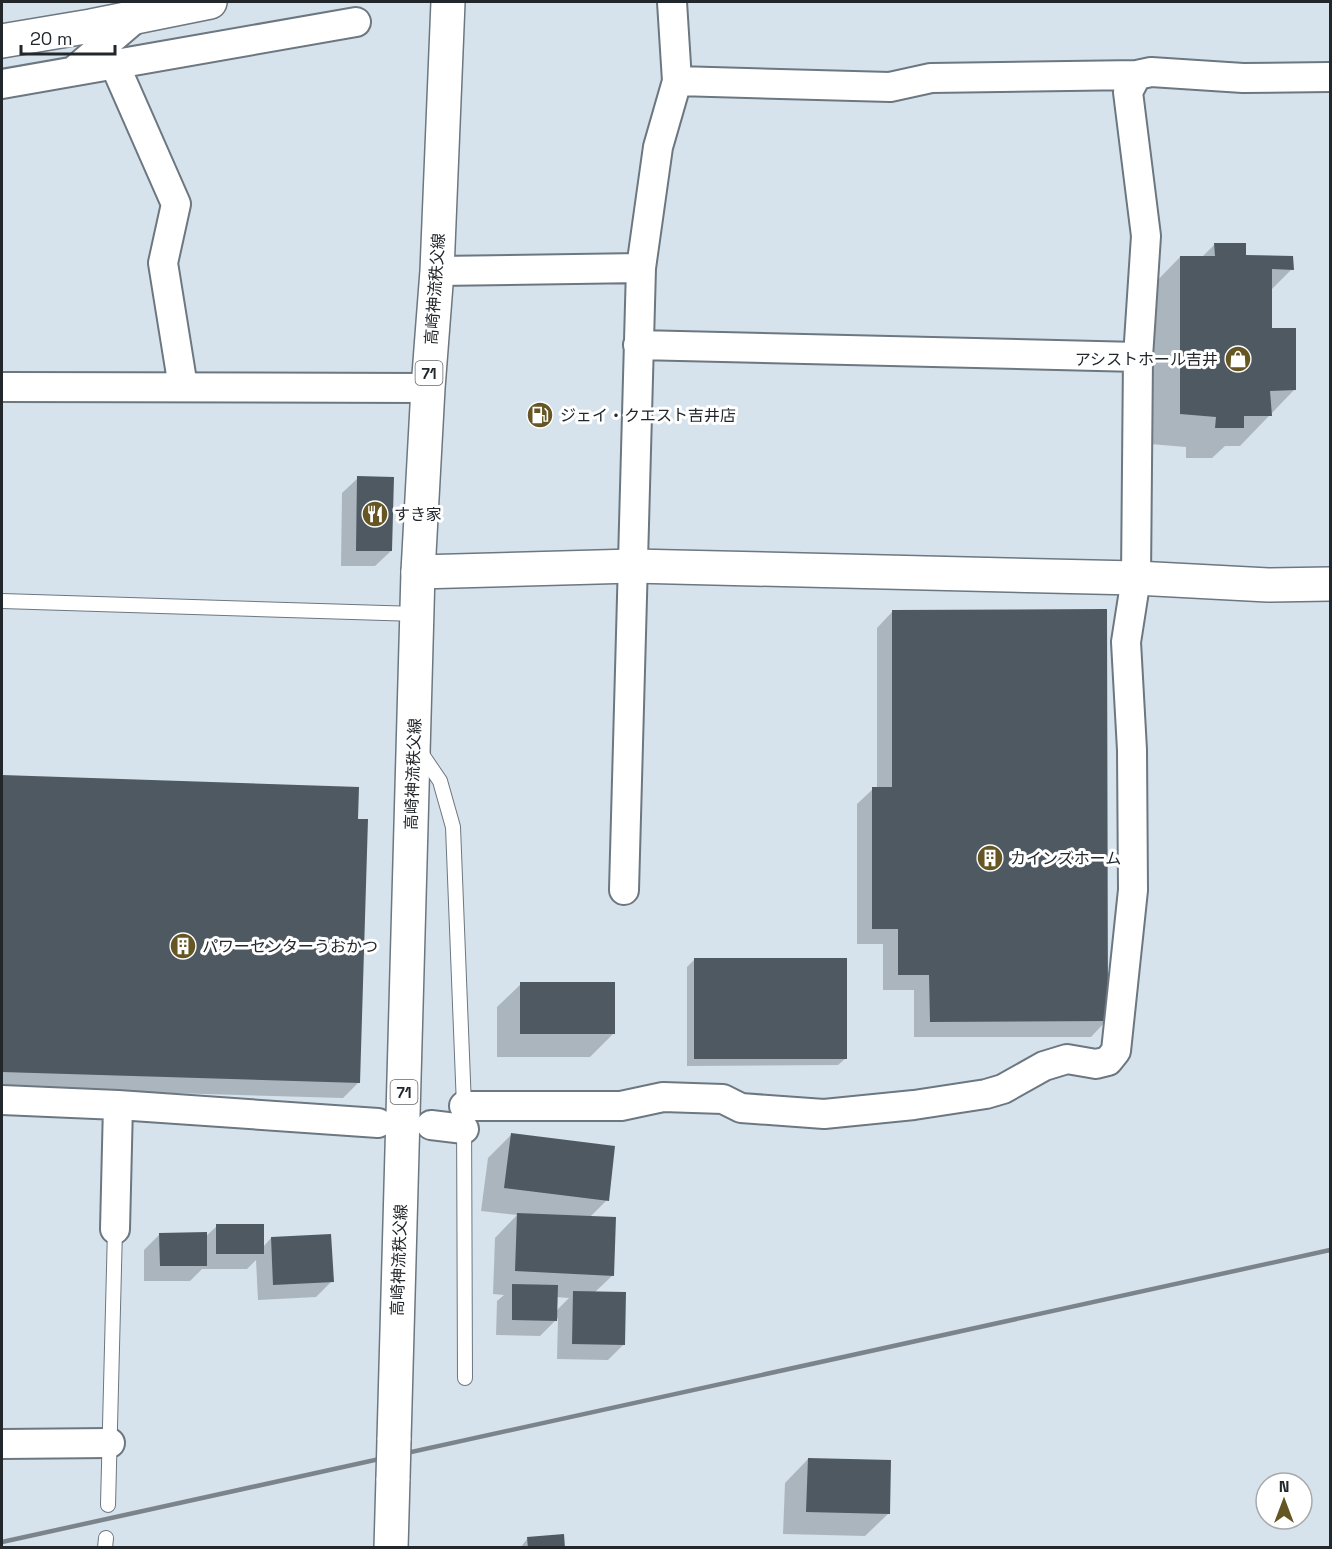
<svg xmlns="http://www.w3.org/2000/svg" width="1332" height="1549" viewBox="0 0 1332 1549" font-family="'Space Grotesk','Noto Sans JP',sans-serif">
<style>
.shadow{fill:#0003;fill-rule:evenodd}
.building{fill:#4f5962}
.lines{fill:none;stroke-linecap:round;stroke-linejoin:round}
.lane-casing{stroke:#6c7780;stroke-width:16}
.street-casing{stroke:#6c7780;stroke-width:32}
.secondary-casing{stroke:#6c7780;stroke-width:36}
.primary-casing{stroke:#6c7780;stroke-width:36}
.highway-casing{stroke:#6c7780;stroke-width:36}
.lane{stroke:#fff;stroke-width:14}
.street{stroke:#fff;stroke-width:28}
.secondary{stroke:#fff;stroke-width:33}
.primary{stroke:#fff;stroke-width:33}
.highway{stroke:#fff;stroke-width:33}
.rail{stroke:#7b848b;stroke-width:4.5}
.primary-bridge-casing{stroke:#6c7780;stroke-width:36;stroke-linecap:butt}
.primary-bridge{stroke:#fff;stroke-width:33}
.labels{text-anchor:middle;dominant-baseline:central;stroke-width:6;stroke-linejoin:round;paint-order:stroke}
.shield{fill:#fff;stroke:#64686b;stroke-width:1.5}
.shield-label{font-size:15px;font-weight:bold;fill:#22272b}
.street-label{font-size:16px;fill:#22272b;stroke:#fff}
.poi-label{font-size:16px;fill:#22272b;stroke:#fff;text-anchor:start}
</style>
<rect width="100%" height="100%" fill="#d6e3ed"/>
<path class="shadow" d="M1214,245L1245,256L1292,269L1270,291V329L1295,389L1240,446H1225L1212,458H1186V447L1150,444V288L1180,257H1202Z
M358,478L391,551L375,566H341L342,493Z
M892,612L1106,1021L1091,1037H914V990H883V944H857V804L873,789H877V628Z
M2,777L357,788L358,1083L343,1098L2,1088Z
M694,960L846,1058L838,1065L687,1066V967Z
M521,984L614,1033L590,1057H497V1007Z
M511,1135L607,1200L590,1217L613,1275L594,1293L624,1344L608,1360L557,1359L558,1318L540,1336L496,1335L497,1301L504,1295L493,1294L495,1238L517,1215L481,1211L488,1158ZM556,1297L569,1298L556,1311Z
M217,1226L263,1247L271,1238L332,1281L316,1297L258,1300L256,1260L247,1269H202L190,1281H144V1250L160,1234L205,1237Z
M808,1459L889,1513L865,1536L783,1534L785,1483Z
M528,1538L563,1548H520Z"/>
<path class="building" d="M1214,243H1246V255L1293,256L1294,270L1272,269V328H1296V390L1270,391L1272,416H1244V428H1215L1216,417L1180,414V256H1215Z
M357,476L394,477L392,551H356Z
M1107,609L1108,1021L930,1022L929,975H898V929H872V787H892V610Z
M2,775L359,787L358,819H368L360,1083L2,1072Z
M694,958H847V1059H694Z
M520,982H615V1034H520Z
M511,1133L615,1146L609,1201L504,1188Z
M517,1213L616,1217L614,1276L515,1271Z
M216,1224H264V1254H216Z
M207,1232V1266H160L159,1233Z
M331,1234L334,1282L273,1285L271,1237Z
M512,1284L558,1285L557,1321L512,1320Z
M573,1291L626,1292L625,1345L572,1344Z
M808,1458L891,1460L890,1514L806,1512Z
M564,1534L565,1548H528L527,1537Z"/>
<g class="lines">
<defs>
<path id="lane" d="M2,601L417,614
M419,750L440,781L453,827L464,1106L465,1378
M108,1505L115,1229
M105,1548L106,1538"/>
<path id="street" d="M114,63L176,204L163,263L183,387
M76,69L138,16
M677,81L890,87L931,78L1137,75
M2,84L356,22
M437,271L641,268
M638,345L1138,357
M2,387L428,388
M624,890L641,268L658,147L677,81L672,2
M2,1100L118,1105L378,1123
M464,1106H621L663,1097L723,1099L741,1108L824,1114L914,1105L986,1094L1003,1089L1044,1066L1067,1059L1096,1064L1108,1061L1116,1051L1133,890L1132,750L1126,642L1136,578L1138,357L1146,236L1128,92L1137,75L1151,72L1243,78L1330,77
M431,1125L464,1129
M115,1229L118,1105
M2,1444L110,1443"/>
<path id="secondary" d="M418,572L633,566L1136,578L1268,585L1330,584"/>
<path id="primary" d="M394,1440L418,572L428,388L437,271L448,2
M391,1548L393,1478"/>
<path id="highway" d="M2,41L91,26L210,2"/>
</defs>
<use href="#lane" class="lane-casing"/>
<use href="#street" class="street-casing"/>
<use href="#secondary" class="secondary-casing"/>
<use href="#primary" class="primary-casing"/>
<use href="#highway" class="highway-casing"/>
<use href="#lane" class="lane"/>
<use href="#street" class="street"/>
<use href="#secondary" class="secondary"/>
<use href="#primary" class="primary"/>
<use href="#highway" class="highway"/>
<path class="rail" d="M2,1542L1330,1250"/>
<defs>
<path id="primary-bridge" d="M393,1478L394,1440"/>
</defs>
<use href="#primary-bridge" class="primary-bridge-casing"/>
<use href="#primary-bridge" class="primary-bridge"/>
</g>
<defs>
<symbol id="shop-disc" viewBox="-11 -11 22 22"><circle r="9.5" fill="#655623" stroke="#fff"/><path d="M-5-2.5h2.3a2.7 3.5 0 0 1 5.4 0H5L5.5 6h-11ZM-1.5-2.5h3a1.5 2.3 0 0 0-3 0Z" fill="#fff"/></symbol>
<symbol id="fuel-disc" viewBox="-11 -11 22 22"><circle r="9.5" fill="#655623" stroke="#fff"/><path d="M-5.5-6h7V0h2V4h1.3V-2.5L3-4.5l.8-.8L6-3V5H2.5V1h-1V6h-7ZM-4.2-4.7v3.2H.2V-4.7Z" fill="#fff"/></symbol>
<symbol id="restaurant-disc" viewBox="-11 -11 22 22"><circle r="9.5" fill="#655623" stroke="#fff"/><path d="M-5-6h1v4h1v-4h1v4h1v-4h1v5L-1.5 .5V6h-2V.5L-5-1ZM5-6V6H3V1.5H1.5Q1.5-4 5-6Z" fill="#fff"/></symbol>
<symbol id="building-disc" viewBox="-11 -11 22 22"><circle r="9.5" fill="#655623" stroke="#fff"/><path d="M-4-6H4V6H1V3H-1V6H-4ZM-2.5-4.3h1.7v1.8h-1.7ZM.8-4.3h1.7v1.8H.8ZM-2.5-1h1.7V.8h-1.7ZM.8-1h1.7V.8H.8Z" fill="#fff"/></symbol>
</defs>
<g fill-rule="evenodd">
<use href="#shop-disc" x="1223" y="344" width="30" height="30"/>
<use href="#fuel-disc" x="525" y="400" width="30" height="30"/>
<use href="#restaurant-disc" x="360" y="499" width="30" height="30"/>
<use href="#building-disc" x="975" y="843" width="30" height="30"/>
<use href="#building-disc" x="168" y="931" width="30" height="30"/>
</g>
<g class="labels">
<g class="shield">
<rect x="415.5" y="361" width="27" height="24" rx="4.5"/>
<rect x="390.5" y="1080" width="27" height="24" rx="4.5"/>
</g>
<g class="shield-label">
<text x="429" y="373">71</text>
<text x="404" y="1092">71</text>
</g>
<g class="street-label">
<text transform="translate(435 289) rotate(-86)">高崎神流秩父線</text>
<text transform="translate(413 774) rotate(-88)">高崎神流秩父線</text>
<text transform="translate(399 1260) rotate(-88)">高崎神流秩父線</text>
</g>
<g class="poi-label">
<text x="1218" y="359" text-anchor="end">アシストホール吉井</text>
<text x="560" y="415">ジェイ・クエスト吉井店</text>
<text x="394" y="514">すき家</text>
<text x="1010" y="858">カインズホーム</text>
<text x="202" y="946">パワーセンターうおかつ</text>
</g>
</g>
<rect width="1332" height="1549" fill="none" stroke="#22272b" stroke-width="6"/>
<g transform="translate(1284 1501)"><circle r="28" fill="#ffffff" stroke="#a7a9aa" stroke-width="1.5"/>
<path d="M0-4.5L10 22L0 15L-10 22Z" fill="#655623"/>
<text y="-9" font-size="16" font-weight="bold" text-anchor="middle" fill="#22272b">N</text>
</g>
<path d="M21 45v9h94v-9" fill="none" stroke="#22272b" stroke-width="3"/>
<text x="30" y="45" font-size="18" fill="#22272b" stroke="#ffffff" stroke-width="4.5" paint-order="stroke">20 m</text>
</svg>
